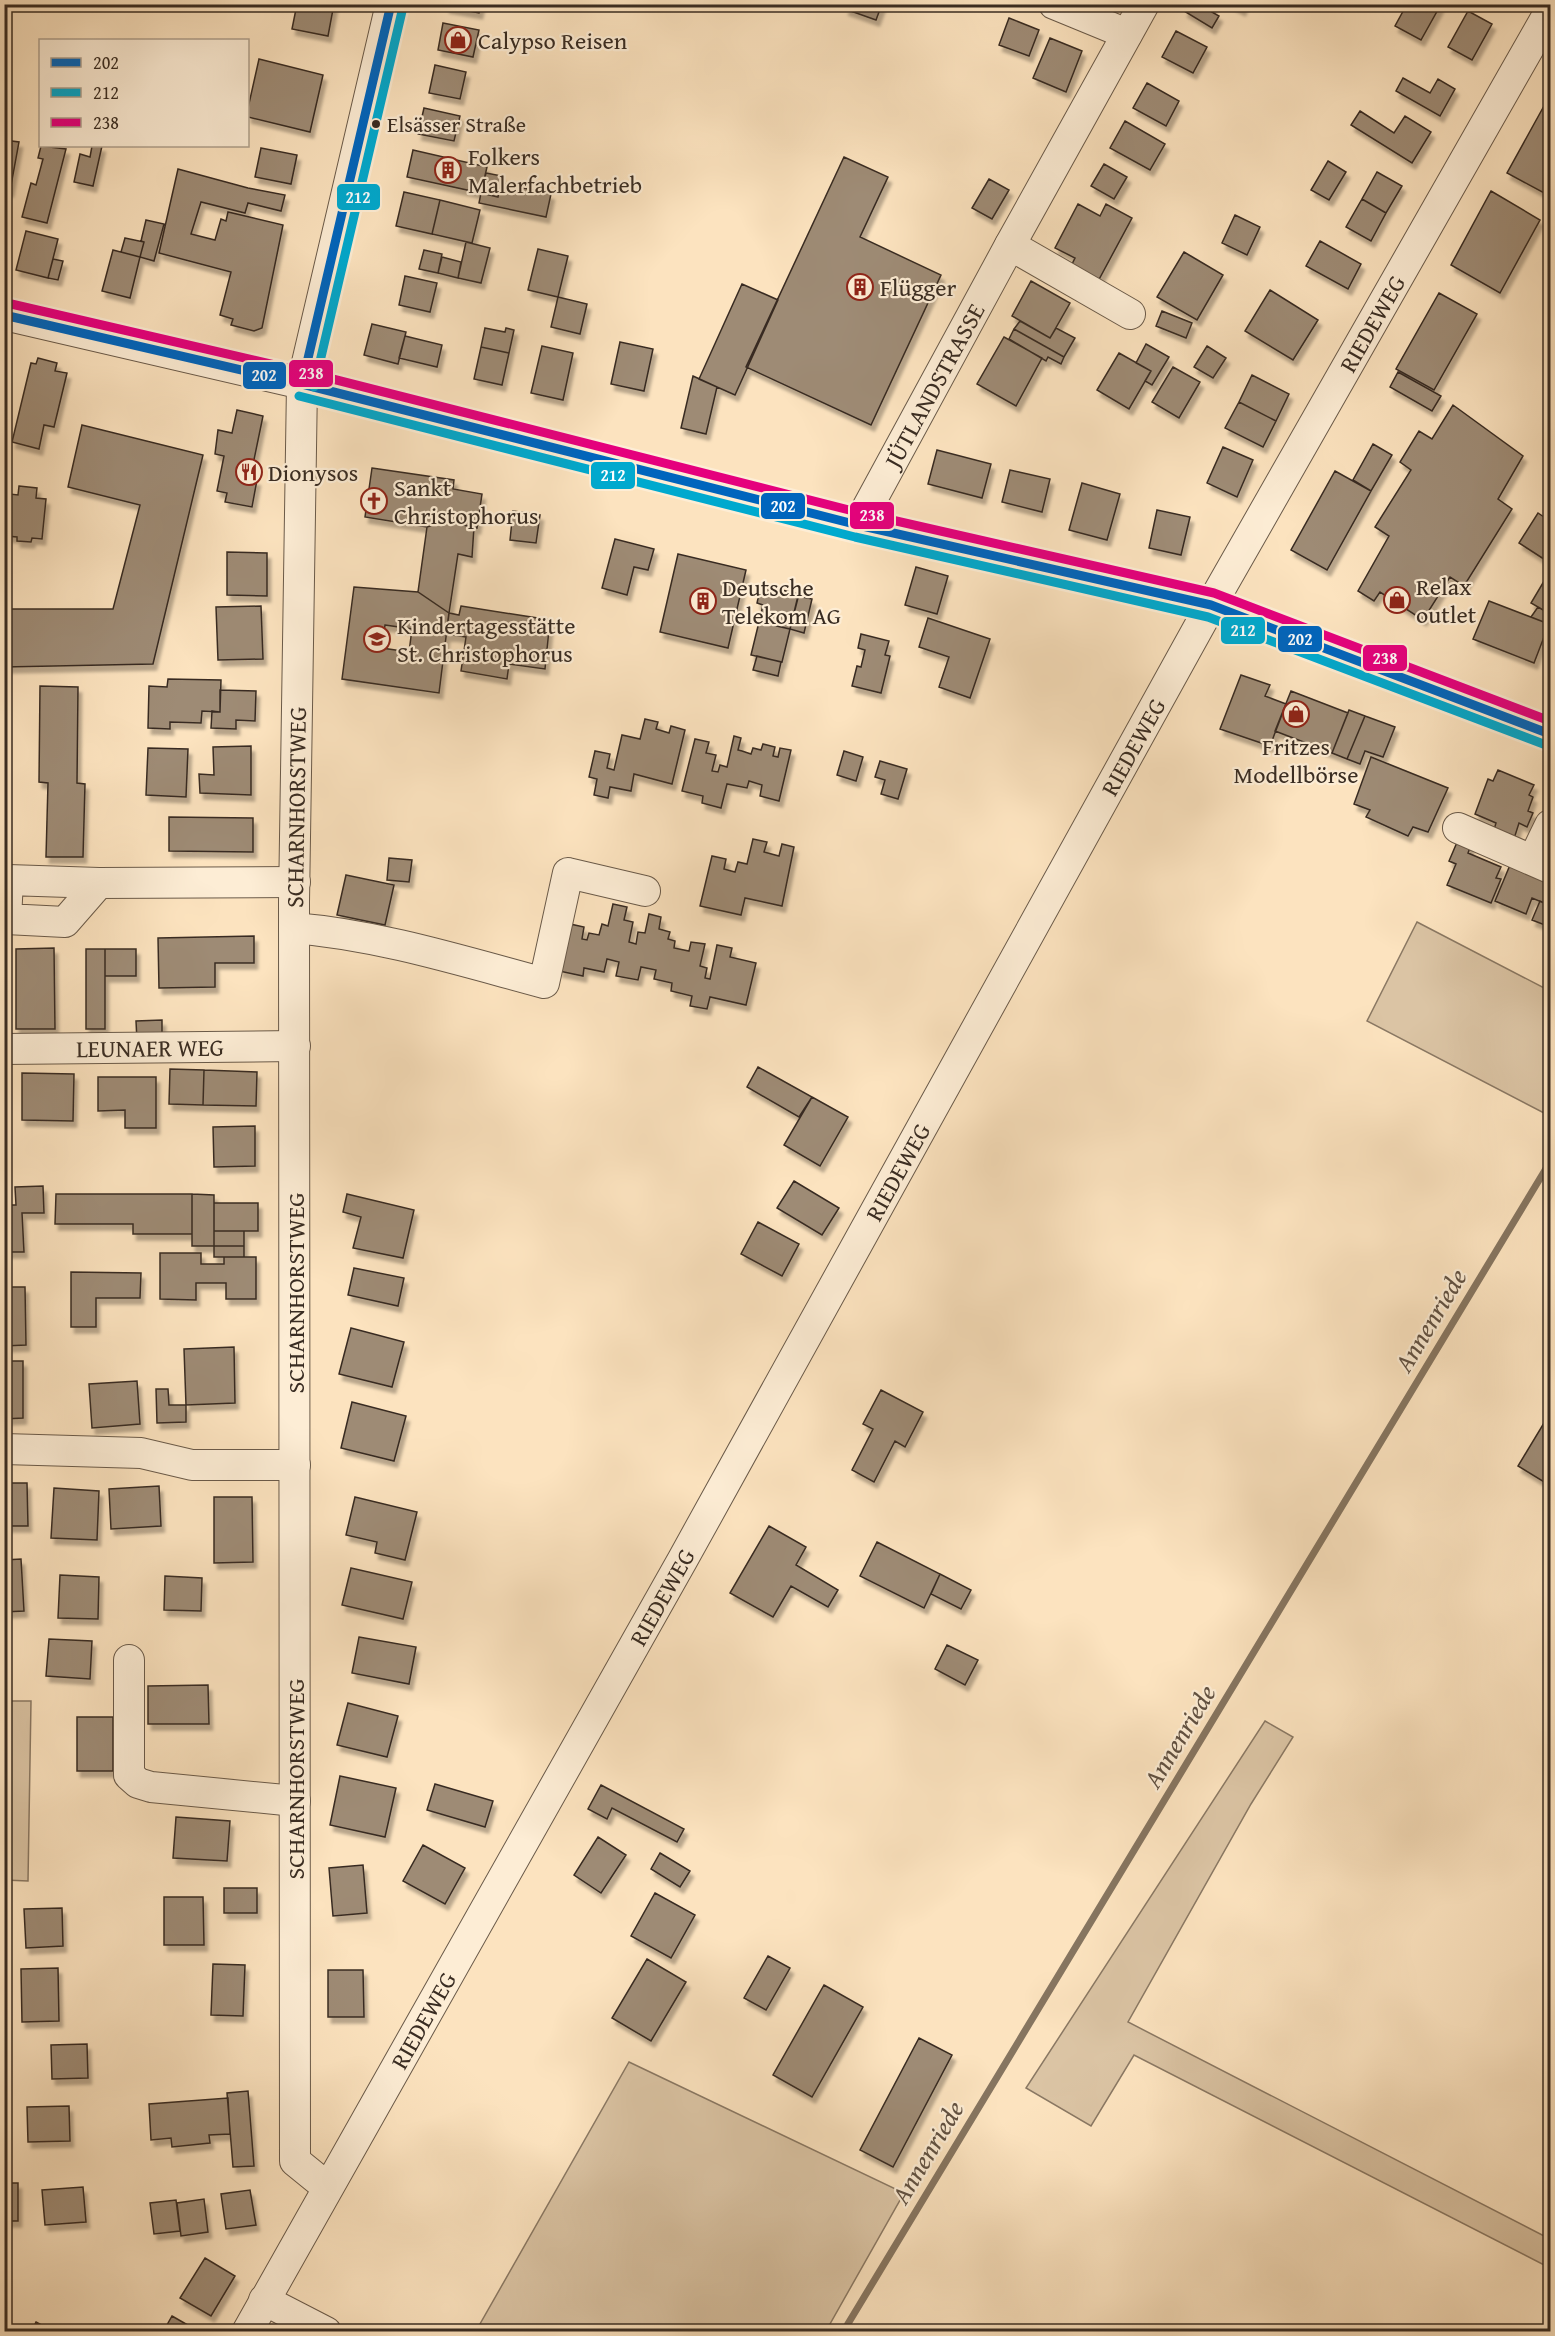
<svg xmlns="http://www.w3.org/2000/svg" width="1555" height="2336" viewBox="0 0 1555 2336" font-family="'Gentium Book Plus',serif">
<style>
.green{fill:#dbc4a4;stroke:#8a7863;stroke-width:1.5}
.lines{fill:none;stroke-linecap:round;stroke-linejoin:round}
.stream{stroke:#867560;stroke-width:7}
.building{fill:#9e8b74;stroke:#392c22;stroke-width:1.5;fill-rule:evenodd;filter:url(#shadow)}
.minor-casing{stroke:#6a5a49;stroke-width:32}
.minor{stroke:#fdedd5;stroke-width:30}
.bus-1-casing{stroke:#fdedd5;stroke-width:14}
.bus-2-casing{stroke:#fdedd5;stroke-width:14}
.bus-3-casing{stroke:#fdedd5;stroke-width:14}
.bus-1{stroke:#0065bd;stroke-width:9}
.bus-2{stroke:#00a9ce;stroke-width:9}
.bus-3{stroke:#e5007d;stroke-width:9}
.bus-dot{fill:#392c22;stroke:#fdedd5;stroke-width:2}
.labels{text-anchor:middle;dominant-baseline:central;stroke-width:4.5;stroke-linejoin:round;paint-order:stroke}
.bus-label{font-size:22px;fill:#392c22;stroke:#fdedd5;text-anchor:start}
.poi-label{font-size:24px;fill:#392c22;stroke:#fdedd5;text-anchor:start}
.street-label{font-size:24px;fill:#392c22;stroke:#fdedd5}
.water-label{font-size:26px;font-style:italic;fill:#605041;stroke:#fdedd5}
.line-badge{stroke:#fdedd5;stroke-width:2}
.badge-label{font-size:16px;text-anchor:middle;font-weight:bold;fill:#fff}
</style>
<defs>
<filter id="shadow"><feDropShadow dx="3.5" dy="6" stdDeviation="1.5" flood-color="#0004"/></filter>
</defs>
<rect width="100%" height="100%" fill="#fce3bf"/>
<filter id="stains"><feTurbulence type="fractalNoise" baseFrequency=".00333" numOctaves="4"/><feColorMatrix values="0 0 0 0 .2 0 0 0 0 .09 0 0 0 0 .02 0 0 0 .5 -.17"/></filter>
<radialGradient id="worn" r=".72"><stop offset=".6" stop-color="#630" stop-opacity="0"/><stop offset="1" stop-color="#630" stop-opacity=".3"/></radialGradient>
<path class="green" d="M1417,922L1550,991V1103L1544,1113L1367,1021Z
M4,1701H31L28,1881L5,1880Z
M1265,1721L1293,1737L1251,1804L1128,2022L1550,2239V2268L1134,2055L1091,2126L1026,2088Z
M629,2062L904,2193L826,2331H476Z"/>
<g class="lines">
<path class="stream" d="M843,2332L1550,1162"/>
</g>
<path class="building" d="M297,4H334L328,36L292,29Z
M447,4H481L479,13L446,7Z
M847,4H882L876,20L845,9Z
M1188,4H1214L1210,11L1219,16L1212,28L1184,11Z
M1231,4H1244L1242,10Z
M1407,4H1436L1440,6L1421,40L1395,26Z
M1468,11L1492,24L1472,60L1448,47Z
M1009,18L1039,30L1029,56L999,45Z
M443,23L479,30L473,57L438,50Z
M1176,31L1207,47L1193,73L1162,57Z
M1050,38L1082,51L1066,92L1033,78Z
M259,59L323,75L310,132L248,117V108Z
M435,65L466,72L460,99L429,93Z
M1403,78L1430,93L1438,79L1455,89L1440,116L1396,91Z
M1147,83L1179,101L1166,126L1133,108Z
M1550,95V186L1546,194L1507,173Z
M424,108L460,116L454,141L418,134Z
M1360,111L1394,133L1405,116L1431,132L1412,163L1351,125Z
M1125,121L1165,144L1150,170L1110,148Z
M4,140L19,142L10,191L4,190Z
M41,146L66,149L47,223L22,217L31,183L36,185L43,159L38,158Z
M92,146H102L93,186L74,182L80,154L90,157Z
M261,148L297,155L291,184L255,177Z
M413,150L487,167L481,193L407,177Z
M844,157L888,177L860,237L941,275L871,425L746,367Z
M1328,161L1346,172L1329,200L1311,190Z
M1104,164L1127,177L1114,199L1091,186Z
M178,169L248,188L285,195L281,211L248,203L245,213L201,202L191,234L215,240L221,219L226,221L228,212L283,225L262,328L254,331L231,325L233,319L220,315L231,272L159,253Z
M1377,172L1402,186L1386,213L1362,199Z
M486,173L502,176L498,197L481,193Z
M989,179L1009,190L992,219L972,208Z
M501,183L551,194L546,217L479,203L481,193L498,197Z
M1491,191L1540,220L1500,293L1451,265Z
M404,192L440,200L432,234L396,226Z
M1362,199L1386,213L1371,241L1346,227Z
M440,200L480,210L472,243L432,234Z
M1078,204L1100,216L1106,204L1132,218L1096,285L1069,270L1075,258L1055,248Z
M1235,215L1260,227L1247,255L1222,243Z
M146,220L164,224L154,261L140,257L144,242L141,241Z
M26,231L58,239L48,278L16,270Z
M125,238L144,242L140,257L121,252Z
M1320,241L1361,264L1348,289L1306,266Z
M466,242L490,248L481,283L458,278Z
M538,249L568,256L558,297L528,290Z
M113,250L140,257L130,298L102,291Z
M424,250L442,254L438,273L419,269Z
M1184,252L1223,275L1197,320L1157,297Z
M442,257L461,262L458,278L438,273Z
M53,259L63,261L58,280L48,278Z
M405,276L437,283L430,312L399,305Z
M1031,281L1070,303L1050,338L1012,316Z
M742,284L778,300L735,395L699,379Z
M1270,290L1318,320L1293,360L1245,331Z
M1439,293L1477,314L1434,390L1396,369Z
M558,297L587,304L580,334L551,327Z
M1162,311L1192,323L1186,338L1156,326Z
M1020,321L1050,338L1056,328L1075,338L1064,357L1014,329Z
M372,324L406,332L398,364L364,355Z
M485,328L505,332L506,328L514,330L509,353L481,347Z
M1014,329L1064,357L1061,364L1048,357L1046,361L1009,339Z
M405,336L442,345L437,367L399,358Z
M1004,337L1042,358L1016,406L977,384Z
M620,342L653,349L644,391L611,384Z
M1146,344L1169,357L1152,385L1145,381L1151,371L1136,363Z
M542,346L573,353L563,400L531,393Z
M1207,346L1226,358L1213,378L1194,367Z
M481,347L509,353L502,385L474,379Z
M1119,353L1151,371L1129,409L1097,390Z
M38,358L57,363L55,371L67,373L54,427L44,425L39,449L12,442L31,363L36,364Z
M1173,367L1200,382L1179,418L1152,402Z
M1398,372L1441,396L1432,411L1390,387Z
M1252,375L1289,394L1276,421L1239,402Z
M693,376L717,387L706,434L681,428Z
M1239,402L1276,421L1263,447L1225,428Z
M1453,405L1523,456L1498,499L1512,509L1464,586L1450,577L1423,620L1380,592L1374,601L1358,591L1389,536L1375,527L1411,470L1400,462L1419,431L1432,439Z
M237,410L263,416L250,479L257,480L252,507L225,502L227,493L217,491L224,456L215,454L218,430L232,433Z
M82,425L203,455L153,664L4,667V609H113L140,505L68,487Z
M1373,444L1392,455L1371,491L1353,480Z
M1223,447L1253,460L1237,497L1207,483Z
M937,450L991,464L982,498L928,484Z
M372,468L454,480L453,489L482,494L477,528L445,521L427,527L365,517Z
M1010,470L1050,479L1042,512L1002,502Z
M1335,471L1371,491L1327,570L1291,550Z
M1082,483L1120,494L1107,540L1069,530Z
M19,486L37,488L36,498L46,499L42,539L32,538L31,542L17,541V537L6,536L10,494L18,495Z
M1550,506V563L1519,543L1538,513L1544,517Z
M1157,510L1190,517L1181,555L1149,548Z
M513,511L540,515L536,543L510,540Z
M445,521L474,527L472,557L458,554L449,613L418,592L427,527Z
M615,539L654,549L648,570L634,567L627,595L602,588Z
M227,552L267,553V596L227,595Z
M678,554L746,570L728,648L660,632Z
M916,567L948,576L937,614L905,605Z
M1550,571V614L1531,603Z
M761,585L799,594L790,629L759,622L763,605L757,603Z
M354,587L418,592L449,613L439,693L342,679ZM385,625L412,629L409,652L382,648Z
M798,596L812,599L804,633L790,629Z
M1489,601L1549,624L1534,663L1473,639Z
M261,606L263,659L218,660L216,607Z
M461,606L550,620L545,669L509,664L507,679L461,671L466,637L446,634L449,613L459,615Z
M1538,607L1550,614L1546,623L1531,617Z
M928,618L990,639L970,698L939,687L949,657L919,647Z
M759,622L790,629L782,662L751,655Z
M861,634L889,641L885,655L890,656L881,693L852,686L857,666L861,667L865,650L858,648Z
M757,656L781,662L778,676L753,670Z
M1241,675L1270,685L1265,696L1286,704L1270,746L1220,729Z
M168,679L221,680L220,712L202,711L201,723L170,722V729L148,728L149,686L167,687Z
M40,686L78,687L77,783L85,784L83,857H46L48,783L39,782Z
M220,690L256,691L255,721L236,720V729L211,728L212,711L220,712Z
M1291,691L1348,713L1332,753L1275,731Z
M1349,710L1365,716L1347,759L1332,753Z
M1365,716L1395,727L1383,757L1365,751L1360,764L1347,759Z
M645,719L658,722L656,729L669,733L671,726L685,730L672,784L634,774L631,791L610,787L608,798L594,795L597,779L589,777L595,751L610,754L607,768L614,770L622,735L640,739Z
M734,736L741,738L738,750L742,751L751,754L753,748L761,750L763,744L775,747L773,756L778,757L780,748L791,750L779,801L760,796L762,785L749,781L747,788L727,784L721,808L702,803L703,796L682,791L695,739L709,742L706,753L716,755L712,771L718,772L720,765L727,767Z
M251,746V795L200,793L199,774L214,775L213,747Z
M148,748L188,749L186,797L146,795Z
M844,751L863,757L856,781L837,775Z
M1371,757L1448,788L1428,832L1413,827L1408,836L1366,817L1370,810L1354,804Z
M880,761L907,769L898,799L881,794L885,780L875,777Z
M1498,770L1534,785L1529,795L1533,797L1528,811L1533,813L1527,827L1519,823L1513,842L1493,833L1496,823L1475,814L1488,779L1493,781Z
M169,817L253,818V852L169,851Z
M753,839L767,842L764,852L779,856L782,844L794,847L782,906L745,898L741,915L700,906L712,856L726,859L724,869L735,872L738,862L747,864Z
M1458,840L1471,845L1468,853L1501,867L1496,878L1501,879L1491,903L1447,885L1456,864L1449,861Z
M389,858L412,860L409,882L387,880Z
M1510,865L1550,881V887L1544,903L1532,898L1526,914L1495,901Z
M346,875L394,885L385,925L337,915Z
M1549,891H1550V927L1532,920L1540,901L1544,903Z
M613,904L627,907L624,920L633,922L629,942L636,944L638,932L645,933L649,914L661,917L659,929L670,932L668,939L675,941L674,948L689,951L691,942L705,944L700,966L707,968L705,978L710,979L717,945L732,948L730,957L756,963L746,1005L710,997L707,1009L690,1006L692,996L671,991L672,983L654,979L656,970L641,967L638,980L616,976L619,962L607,959L604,972L584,968L583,976L559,971L570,924L584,927L582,939L587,940L589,933L599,935L602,924L608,926Z
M254,936V963H215V987L159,988L158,938Z
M54,948L55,1029H16V949Z
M86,949H105V1029H86Z
M105,949H136V976H105Z
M162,1020V1040L137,1041L136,1021Z
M758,1067L812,1097L799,1117L747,1087Z
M170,1069L204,1070L203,1105L169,1104Z
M204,1070L257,1072L256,1106L203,1105Z
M22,1073L74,1074L73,1121L22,1120Z
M98,1077H156V1128H125V1110L98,1111Z
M812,1097L848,1117L820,1166L784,1145Z
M255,1126V1166L214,1167L213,1127Z
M794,1181L839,1208L822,1235L777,1208Z
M43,1186L44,1213H22L24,1252H4V1205H16L15,1187Z
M56,1194H192V1234H133V1224H55Z
M192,1194L214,1195V1246H192Z
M347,1194L414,1210L403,1258L353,1248L361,1217L343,1212Z
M214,1203H258V1231H214Z
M758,1222L799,1244L782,1276L741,1254Z
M214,1231H244V1246H214Z
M214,1246H244V1257H214Z
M160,1253H201V1264H224V1257H256V1299H226V1283H196V1300L160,1299Z
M354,1268L404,1278L398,1306L348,1295Z
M71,1272L141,1273L140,1298H96V1327H71Z
M4,1287H25L26,1345L4,1346Z
M351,1328L404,1342L392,1387L339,1374Z
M234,1347L235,1403L186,1405L184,1349Z
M4,1361H23V1418L4,1419Z
M137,1381L140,1424L92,1428L89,1384Z
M156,1389H168L169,1405H186V1422L157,1423Z
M881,1390L923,1412L905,1447L895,1441L874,1482L852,1470L873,1429L863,1424Z
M352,1402L406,1416L394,1461L341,1448Z
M1550,1413V1483L1549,1485L1518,1466Z
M4,1483H27L28,1526H4Z
M159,1486L161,1526L111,1529L109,1489Z
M54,1488L99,1491L97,1540L51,1538Z
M214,1497H252L253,1562L214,1563Z
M355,1497L417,1512L405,1560L375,1553L377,1542L346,1535Z
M769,1526L806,1547L796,1565L838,1590L828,1607L791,1586L773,1617L730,1593Z
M877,1542L940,1574L924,1608L860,1576Z
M21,1559L24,1611L4,1612V1560Z
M351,1568L412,1582L403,1619L342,1605Z
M940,1574L971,1590L961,1609L931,1594Z
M60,1575L99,1577L98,1619L58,1618Z
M165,1576L202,1578L201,1611L164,1610Z
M359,1637L416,1647L409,1684L352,1673Z
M49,1639L92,1641L90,1679L46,1676Z
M947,1645L978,1660L965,1685L935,1669Z
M208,1685L209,1724H148V1686Z
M348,1703L398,1716L387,1757L337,1745Z
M77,1717H113V1771H77Z
M340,1776L396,1788L385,1837L330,1825Z
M435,1784L493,1801L485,1827L427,1810Z
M601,1785L684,1829L677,1842L612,1808L607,1819L588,1809Z
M176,1817L230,1821L227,1861L173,1858Z
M598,1837L626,1855L601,1893L574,1875Z
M423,1845L465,1868L445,1904L403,1881Z
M660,1853L690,1871L680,1887L651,1869Z
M363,1865L367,1913L333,1916L329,1868Z
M224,1888H257V1913H224Z
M655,1893L695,1915L671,1958L631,1936Z
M164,1897H203L204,1945H164Z
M62,1908L63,1946L26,1948L24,1909Z
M768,1956L790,1968L766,2010L744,1998Z
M647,1959L686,1982L651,2041L612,2018Z
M213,1964L245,1965L243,2016L211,2015Z
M58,1968L59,2021L22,2022L21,1969Z
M328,1970H363L364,2017H328Z
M824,1985L863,2007L812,2097L773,2075Z
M919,2038L952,2055L893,2167L860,2150Z
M87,2044L88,2078L52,2079L51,2045Z
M248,2091L254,2166L233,2167L227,2093Z
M228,2098L230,2134L209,2135L210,2143L172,2147L171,2138L151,2140L149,2104Z
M69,2106L70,2141L28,2142L27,2107Z
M4,2183H18V2221H4Z
M83,2187L86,2222L45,2225L42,2190Z
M250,2190L256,2225L226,2229L221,2194Z
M204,2199L208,2232L181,2236L177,2203Z
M176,2200L180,2231L154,2234L150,2203Z
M205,2258L235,2276L211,2316L180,2298Z
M172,2316L200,2332H163Z
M36,2322L54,2332H31Z"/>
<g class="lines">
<defs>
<g id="minor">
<path d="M1054,4L1127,34"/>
<path d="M1010,245L1130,314"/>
<path d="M4,315L302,384L858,525L1211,605L1550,734"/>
<path id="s1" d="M858,525L1010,245L1144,4"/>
<path d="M1458,828L1550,868"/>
<path d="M1533,860L1550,825"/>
<path d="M99,883L65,922L6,919L8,880L99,883L295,882"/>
<path d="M294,928C379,935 462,961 544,983L568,873L645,891"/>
<path id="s2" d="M4,1049L295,1046"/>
<path d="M4,1449L141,1453L192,1465H295"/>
<path d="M129,1660V1775L138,1783L151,1787L295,1801"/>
<path id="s3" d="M327,2187L295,2161L294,902L302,384L391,4"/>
<path d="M264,2300L326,2332"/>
<path id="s4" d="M247,2332L683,1559L1211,605L1550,11"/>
</g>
</defs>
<use href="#minor" class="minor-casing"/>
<use href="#minor" class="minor"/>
<defs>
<path id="bus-1" d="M4,315L302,384L858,525L1211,605L1550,734
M302,384L391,4"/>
<path id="bus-2" d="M314,387L403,7
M299,396L855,537L1208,617L1546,745"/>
<path id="bus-3" d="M7,303L305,372L861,513L1214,593L1550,721"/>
</defs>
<use href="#bus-1" class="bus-1-casing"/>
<use href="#bus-2" class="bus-2-casing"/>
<use href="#bus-3" class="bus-3-casing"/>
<use href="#bus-1" class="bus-1"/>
<use href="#bus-2" class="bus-2"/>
<use href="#bus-3" class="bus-3"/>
</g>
<defs>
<symbol id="shop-ring" viewBox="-11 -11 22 22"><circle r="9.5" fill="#fdedd5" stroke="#8f2418" stroke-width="1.5"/><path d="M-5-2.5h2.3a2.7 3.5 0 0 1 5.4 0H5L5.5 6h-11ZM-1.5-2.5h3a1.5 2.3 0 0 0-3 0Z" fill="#8f2418"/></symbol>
<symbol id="building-ring" viewBox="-11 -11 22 22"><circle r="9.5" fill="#fdedd5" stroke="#8f2418" stroke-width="1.5"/><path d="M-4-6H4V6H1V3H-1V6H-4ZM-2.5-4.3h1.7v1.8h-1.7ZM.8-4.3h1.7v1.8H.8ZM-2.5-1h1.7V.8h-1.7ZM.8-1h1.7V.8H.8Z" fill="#8f2418"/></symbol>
<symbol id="restaurant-ring" viewBox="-11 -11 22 22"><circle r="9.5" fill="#fdedd5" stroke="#8f2418" stroke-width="1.5"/><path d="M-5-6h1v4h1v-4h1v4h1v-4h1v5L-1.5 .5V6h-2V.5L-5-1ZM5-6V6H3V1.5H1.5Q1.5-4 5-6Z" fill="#8f2418"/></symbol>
<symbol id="church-ring" viewBox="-11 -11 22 22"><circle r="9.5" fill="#fdedd5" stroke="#8f2418" stroke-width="1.5"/><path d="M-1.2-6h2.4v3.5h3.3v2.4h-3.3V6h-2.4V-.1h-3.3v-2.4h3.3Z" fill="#8f2418"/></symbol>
<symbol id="school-ring" viewBox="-11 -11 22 22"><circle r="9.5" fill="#fdedd5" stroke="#8f2418" stroke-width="1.5"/><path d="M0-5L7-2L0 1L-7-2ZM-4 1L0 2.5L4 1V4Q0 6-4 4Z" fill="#8f2418"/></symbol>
</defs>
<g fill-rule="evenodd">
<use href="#shop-ring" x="443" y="25" width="30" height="30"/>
<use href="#building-ring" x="433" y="155" width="30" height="30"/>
<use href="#building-ring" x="845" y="272" width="30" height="30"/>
<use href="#restaurant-ring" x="234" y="457" width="30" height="30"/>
<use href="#church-ring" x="359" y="486" width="30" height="30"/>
<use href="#shop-ring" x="1382" y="585" width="30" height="30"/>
<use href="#building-ring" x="688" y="586" width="30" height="30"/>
<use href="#school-ring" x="362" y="624" width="30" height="30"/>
<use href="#shop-ring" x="1281" y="699" width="30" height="30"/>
</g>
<circle class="bus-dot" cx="376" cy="124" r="5"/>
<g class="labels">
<g class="bus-label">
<text x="387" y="124">Elsässer Straße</text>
</g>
<g class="poi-label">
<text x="478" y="40">Calypso Reisen</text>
<text x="468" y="156">Folkers<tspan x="468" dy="28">Malerfachbetrieb</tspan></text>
<text x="880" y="287">Flügger</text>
<text x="268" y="472">Dionysos</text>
<text x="394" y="487">Sankt<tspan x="394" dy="28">Christophorus</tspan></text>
<text x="1416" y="586">Relax<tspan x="1416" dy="28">outlet</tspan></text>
<text x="722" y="587">Deutsche<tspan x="722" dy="28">Telekom AG</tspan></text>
<text x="397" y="625">Kindertagesstätte<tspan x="397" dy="28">St. Christophorus</tspan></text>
<text x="1296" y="746" text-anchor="middle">Fritzes<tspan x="1296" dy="28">Modellbörse</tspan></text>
</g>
<g class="street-label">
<text stroke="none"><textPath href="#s4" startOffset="2302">RIEDEWEG</textPath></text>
<text stroke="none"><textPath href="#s1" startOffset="159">JÜTLANDSTRASSE</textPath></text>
<text stroke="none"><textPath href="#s4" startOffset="1816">RIEDEWEG</textPath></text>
<text stroke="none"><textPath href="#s3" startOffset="1395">SCHARNHORSTWEG</textPath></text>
<text stroke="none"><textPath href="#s2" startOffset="146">LEUNAER WEG</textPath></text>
<text stroke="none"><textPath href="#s4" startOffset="1330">RIEDEWEG</textPath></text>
<text transform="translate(295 1293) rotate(-90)">SCHARNHORSTWEG</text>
<text stroke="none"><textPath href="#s4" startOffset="844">RIEDEWEG</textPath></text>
<text transform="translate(295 1779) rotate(-90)">SCHARNHORSTWEG</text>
<text stroke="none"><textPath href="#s4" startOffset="358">RIEDEWEG</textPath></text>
</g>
<g class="water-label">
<text transform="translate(1430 1320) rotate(-59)">Annenriede</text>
<text transform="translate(1179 1736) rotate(-59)">Annenriede</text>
<text transform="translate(927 2152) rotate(-59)">Annenriede</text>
</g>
</g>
<g class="line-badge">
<rect x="336" y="183" width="45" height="28" rx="6" fill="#00a9ce"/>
<rect x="288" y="359" width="46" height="29" rx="6" fill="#e5007d"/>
<rect x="242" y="361" width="45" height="29" rx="6" fill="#0065bd"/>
<rect x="590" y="461" width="46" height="29" rx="6" fill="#00a9ce"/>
<rect x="760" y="492" width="46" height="28" rx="6" fill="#0065bd"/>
<rect x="849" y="501" width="46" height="29" rx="6" fill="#e5007d"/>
<rect x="1220" y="616" width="46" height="29" rx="6" fill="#00a9ce"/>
<rect x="1277" y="625" width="46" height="28" rx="6" fill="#0065bd"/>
<rect x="1362" y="644" width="46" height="28" rx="6" fill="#e5007d"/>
</g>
<g class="badge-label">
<text x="358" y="203">212</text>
<text x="311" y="379">238</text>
<text x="264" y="381">202</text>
<text x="613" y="481">212</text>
<text x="783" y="512">202</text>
<text x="872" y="521">238</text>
<text x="1243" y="636">212</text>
<text x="1300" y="645">202</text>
<text x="1385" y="664">238</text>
</g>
<rect width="1555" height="2336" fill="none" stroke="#fce3bf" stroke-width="24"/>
<rect x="6" y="6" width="1543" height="2324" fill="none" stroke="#392c22" stroke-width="3"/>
<rect x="12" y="12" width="1531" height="2312" fill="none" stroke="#392c22" stroke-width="1.5"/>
<rect x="39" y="39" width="210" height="108" fill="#fdedd5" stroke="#afa08d" stroke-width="1.5"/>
<rect x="51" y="58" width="30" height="9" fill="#0065bd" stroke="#afa08d" stroke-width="1.5"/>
<text x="93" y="69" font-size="18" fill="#392c22">202</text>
<rect x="51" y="88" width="30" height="9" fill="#00a9ce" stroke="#afa08d" stroke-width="1.5"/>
<text x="93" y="99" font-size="18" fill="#392c22">212</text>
<rect x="51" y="118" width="30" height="9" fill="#e5007d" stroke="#afa08d" stroke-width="1.5"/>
<text x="93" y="129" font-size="18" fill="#392c22">238</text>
<rect width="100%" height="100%" filter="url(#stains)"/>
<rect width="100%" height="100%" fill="url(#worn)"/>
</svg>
